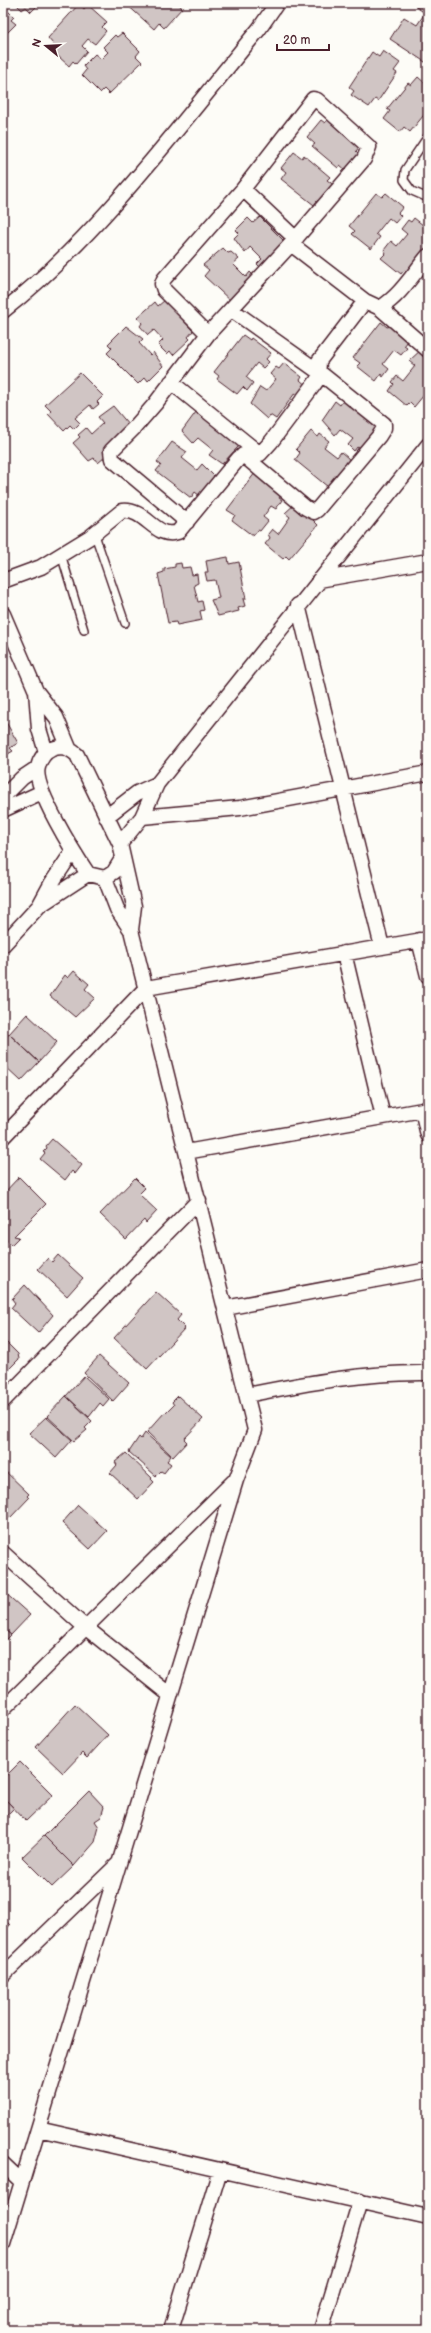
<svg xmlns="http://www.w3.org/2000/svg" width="431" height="2333" viewBox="0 0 431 2333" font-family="'Balsamiq Sans',sans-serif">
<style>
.building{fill:#d0c5c4;stroke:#4a1f2b}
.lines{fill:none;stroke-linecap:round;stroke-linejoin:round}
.lane-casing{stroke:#4a1f2b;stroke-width:10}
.street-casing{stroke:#4a1f2b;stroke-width:17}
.lane{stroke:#fdfcf7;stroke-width:7}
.street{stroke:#fdfcf7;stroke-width:14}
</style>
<rect width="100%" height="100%" fill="#fdfcf7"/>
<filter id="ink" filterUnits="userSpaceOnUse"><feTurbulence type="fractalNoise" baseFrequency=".025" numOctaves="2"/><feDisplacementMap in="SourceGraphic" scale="8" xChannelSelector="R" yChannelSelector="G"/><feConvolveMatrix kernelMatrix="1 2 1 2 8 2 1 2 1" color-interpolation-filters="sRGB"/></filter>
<g filter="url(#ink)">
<path class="building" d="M15,3H40L31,12L26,7L22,10Z
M125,3H178L182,8L164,28L159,23L154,29Z
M419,3H428V64L390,39L404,17L417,25L425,13L416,7Z
M79,4L84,9L88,5L107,22L102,27L106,31L95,44L88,39L82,46L87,51L76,64L73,61L69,66L49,48L53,44L48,38Z
M3,6L14,17L11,20L16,24L3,37Z
M122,33L140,51L136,56L142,62L109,94L104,89L100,93L82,75L86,70L83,66L95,54L101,59L108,52L103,47L115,35L117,37Z
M383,51L400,63L394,71L397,73L378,101L375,99L369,107L351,95L354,91L349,87L372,52L379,57Z
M418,77L428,86V110L410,132L404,127L400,132L384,119L390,111L387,109L408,83L411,85Z
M329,118L361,145L356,151L361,156L347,171L340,165L338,168L312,146L315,144L307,137L321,120L325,123Z
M294,152L302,158L304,155L330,177L327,180L335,186L321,203L318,200L314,205L281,179L286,172L281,168Z
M376,193L382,197L386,193L403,207L398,213L401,216L395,223L389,218L376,234L380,237L371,249L352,234L355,231L349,226Z
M260,217L290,247L264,271L257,264L262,259L250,247L245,253L234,238L239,233L236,230L248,218L253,223Z
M414,218L428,229V250L408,273L404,270L401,274L381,258L386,253L384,250L391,241L397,246L407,234L401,229L408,220L411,222Z
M223,248L228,253L231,252L239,259L233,264L246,277L250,272L256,278L233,303L204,276L209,270L203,265Z
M165,300L193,331L188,337L190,339L173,355L170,351L167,354L158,345L163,340L154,330L148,335L140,326L142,323L137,318L155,302L158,306Z
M381,322L387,327L391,326L409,340L404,346L407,348L401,355L394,350L383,364L389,369L383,377L381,374L376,381L357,366L360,363L353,358Z
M126,326L143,339L139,343L150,355L153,352L163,366L148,381L145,377L138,384L107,353L112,348L108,344Z
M243,335L250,340L251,338L271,353L266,359L269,362L263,368L257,363L246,377L253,383L247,391L243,387L237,394L217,379L219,376L214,372Z
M423,348L428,353V390L414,407L410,403L407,406L389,391L394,384L392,382L397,376L403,381L415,366L409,361Z
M284,363L302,377L300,380L308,387L300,397L295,393L276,419L270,415L267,419L250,404L260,387L266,391L276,379L270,374L276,367L279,369Z
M80,373L103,396L97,402L99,404L93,409L90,405L75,418L80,423L74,429L70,425L64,431L48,414L51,411L45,405Z
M345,398L381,428L362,451L357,447L354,451L348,445L353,439L340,429L335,435L322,420L335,401L340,405Z
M113,406L129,425L132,434L98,463L94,458L89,461L73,443L80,437L78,435L86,428L91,434L103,423L98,417Z
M202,410L239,446L222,464L209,455L213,450L198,438L193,443L182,431L196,412L198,415Z
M311,431L318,437L320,434L329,441L324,447L337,457L341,452L348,458L352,465L328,487L295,460L300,453L296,449Z
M172,442L187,452L182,458L197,470L202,464L215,477L200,496L195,492L191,498L156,471L161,465L157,462Z
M255,473L284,491L279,498L282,500L276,509L271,506L263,517L268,521L260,531L258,530L253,536L232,520L235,515L227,510Z
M296,503L314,518L313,520L318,525L289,559L286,556L283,559L265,544L270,538L268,534L272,529L278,534L290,517L285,513Z
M228,557L229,564L239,562L246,599H243L245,606L238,608L239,611L218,616L211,600L219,598L215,580L207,581L205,572H208L206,561Z
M181,563L182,568L190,567L192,575L197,574L198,583L194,585L198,602L202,601L204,610L200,611L202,620L177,625L176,622L168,623L158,574L164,572V569L175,567V564Z
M3,717L18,743L10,748L13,751L3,757Z
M74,971L89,984L85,989L95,998L75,1017L50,996L65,975L68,978Z
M27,1014L57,1042L39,1062L9,1034Z
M9,1034L39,1062L21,1081L3,1064V1041Z
M52,1139L82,1165L75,1174L72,1171L65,1180L40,1159L45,1153L43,1152L47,1148L46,1146Z
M19,1177L46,1204L14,1236L19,1237L11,1245L3,1237V1194Z
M135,1178L145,1188L139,1194L157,1211L146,1223L144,1220L126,1239L100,1214Z
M58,1255L83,1278L67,1296L38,1269L48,1258L52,1262Z
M25,1285L53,1315L38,1333L11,1308L15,1303L12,1299Z
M156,1292L181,1315L177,1320L185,1328L147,1369L114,1338Z
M3,1339L18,1354L19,1359L3,1375Z
M99,1356L129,1383L113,1401L84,1373Z
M84,1376L109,1399L103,1406L100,1403L89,1417L66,1396Z
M66,1396L92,1421L85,1428L87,1430L74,1441L47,1416Z
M178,1396L203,1419L184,1439L187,1442L173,1457L147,1432L165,1412L166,1413L174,1405L172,1402Z
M46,1417L72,1440L56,1458L29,1433Z
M145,1433L171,1456L167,1461L171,1464L164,1473L161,1471L156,1476L129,1452L139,1437L141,1439Z
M126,1453L152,1478L151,1479L154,1482L138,1499L110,1473L117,1465L115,1462Z
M3,1469L29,1494L27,1496L29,1498L10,1518L3,1512Z
M78,1505L107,1531L90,1549L62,1523Z
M3,1591L30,1615L11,1635L3,1628Z
M3,1628L11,1635L3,1643Z
M75,1704L108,1735L87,1758L82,1753L63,1773L36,1747Z
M20,1762L53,1795L26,1821L3,1797V1779Z
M89,1791L104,1807L101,1817L95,1821L99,1827L95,1842L74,1866L44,1836Z
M3,1797L14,1808L3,1819Z
M44,1836L74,1866L52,1887L22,1857Z
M3,1918L10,1925L3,1933Z"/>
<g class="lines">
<defs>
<path id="lane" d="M428,136L405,170L404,180L412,191L428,198
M94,532L125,623
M61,554L84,630"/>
<path id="street" d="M291,244L365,301
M380,308L428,350
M232,310L319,372L384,424V428L379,436L317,510L314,512L306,508L243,455
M3,311C99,236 181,123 259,29L277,3
M208,334L164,290L162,284L164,279L243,189L296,239
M171,382L260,454
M187,522L112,459L111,451L135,427L155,404L208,334L291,244L364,159L369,147L317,100L313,99L243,189
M319,580L428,561
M3,581L41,567L90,537L122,511C146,508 155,540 178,532L239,458L247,454H260L271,442L313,386L318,379L319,361L365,301L380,308C400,296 413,274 428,256
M298,605L382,947
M3,614L36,691L56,717L69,748
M36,691L39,729L46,752
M3,797L22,778L37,768
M3,810L42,792
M106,817L137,793L157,784
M142,817L240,808L428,773
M120,844L142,817L157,784L428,445
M105,878L117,909L131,930
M39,906L88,874
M419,940L428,976
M3,945L39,906L51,884L73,851
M344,953L383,1117
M422,1110L428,1135
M3,1137L146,988L428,939
M186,1152L428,1109
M225,1308L428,1270
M247,1395C307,1383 366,1372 428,1373
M3,1401L199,1200
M3,1553L85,1627L170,1695
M3,1709L234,1481
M3,1975L118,1864
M38,2129L428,2217
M3,2164L22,2182
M3,2244L236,1480L255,1430L131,930L134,906L120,844L77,755C69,748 63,745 52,749C45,752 40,759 38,767C32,787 76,856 88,874L105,878L114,872L122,859
M171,2330L220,2170
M321,2330L360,2201"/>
</defs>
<use href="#lane" class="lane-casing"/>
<use href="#street" class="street-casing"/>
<use href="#lane" class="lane"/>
<use href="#street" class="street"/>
</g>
</g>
<rect width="431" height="2333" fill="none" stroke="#fdfcf7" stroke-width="16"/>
<rect x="8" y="8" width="415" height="2317" fill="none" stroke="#4a1f2b" stroke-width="1.5" filter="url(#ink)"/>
<g transform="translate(46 46) rotate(288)" stroke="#fdfcf7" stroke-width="3" paint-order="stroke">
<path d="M0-3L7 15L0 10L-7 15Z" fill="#4a1f2b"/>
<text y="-6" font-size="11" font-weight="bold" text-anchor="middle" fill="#4a1f2b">N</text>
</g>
<path d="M277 44v6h52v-6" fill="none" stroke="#4a1f2b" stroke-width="2"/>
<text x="283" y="44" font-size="12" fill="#4a1f2b" stroke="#fdfcf7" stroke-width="3" paint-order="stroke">20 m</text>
</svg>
